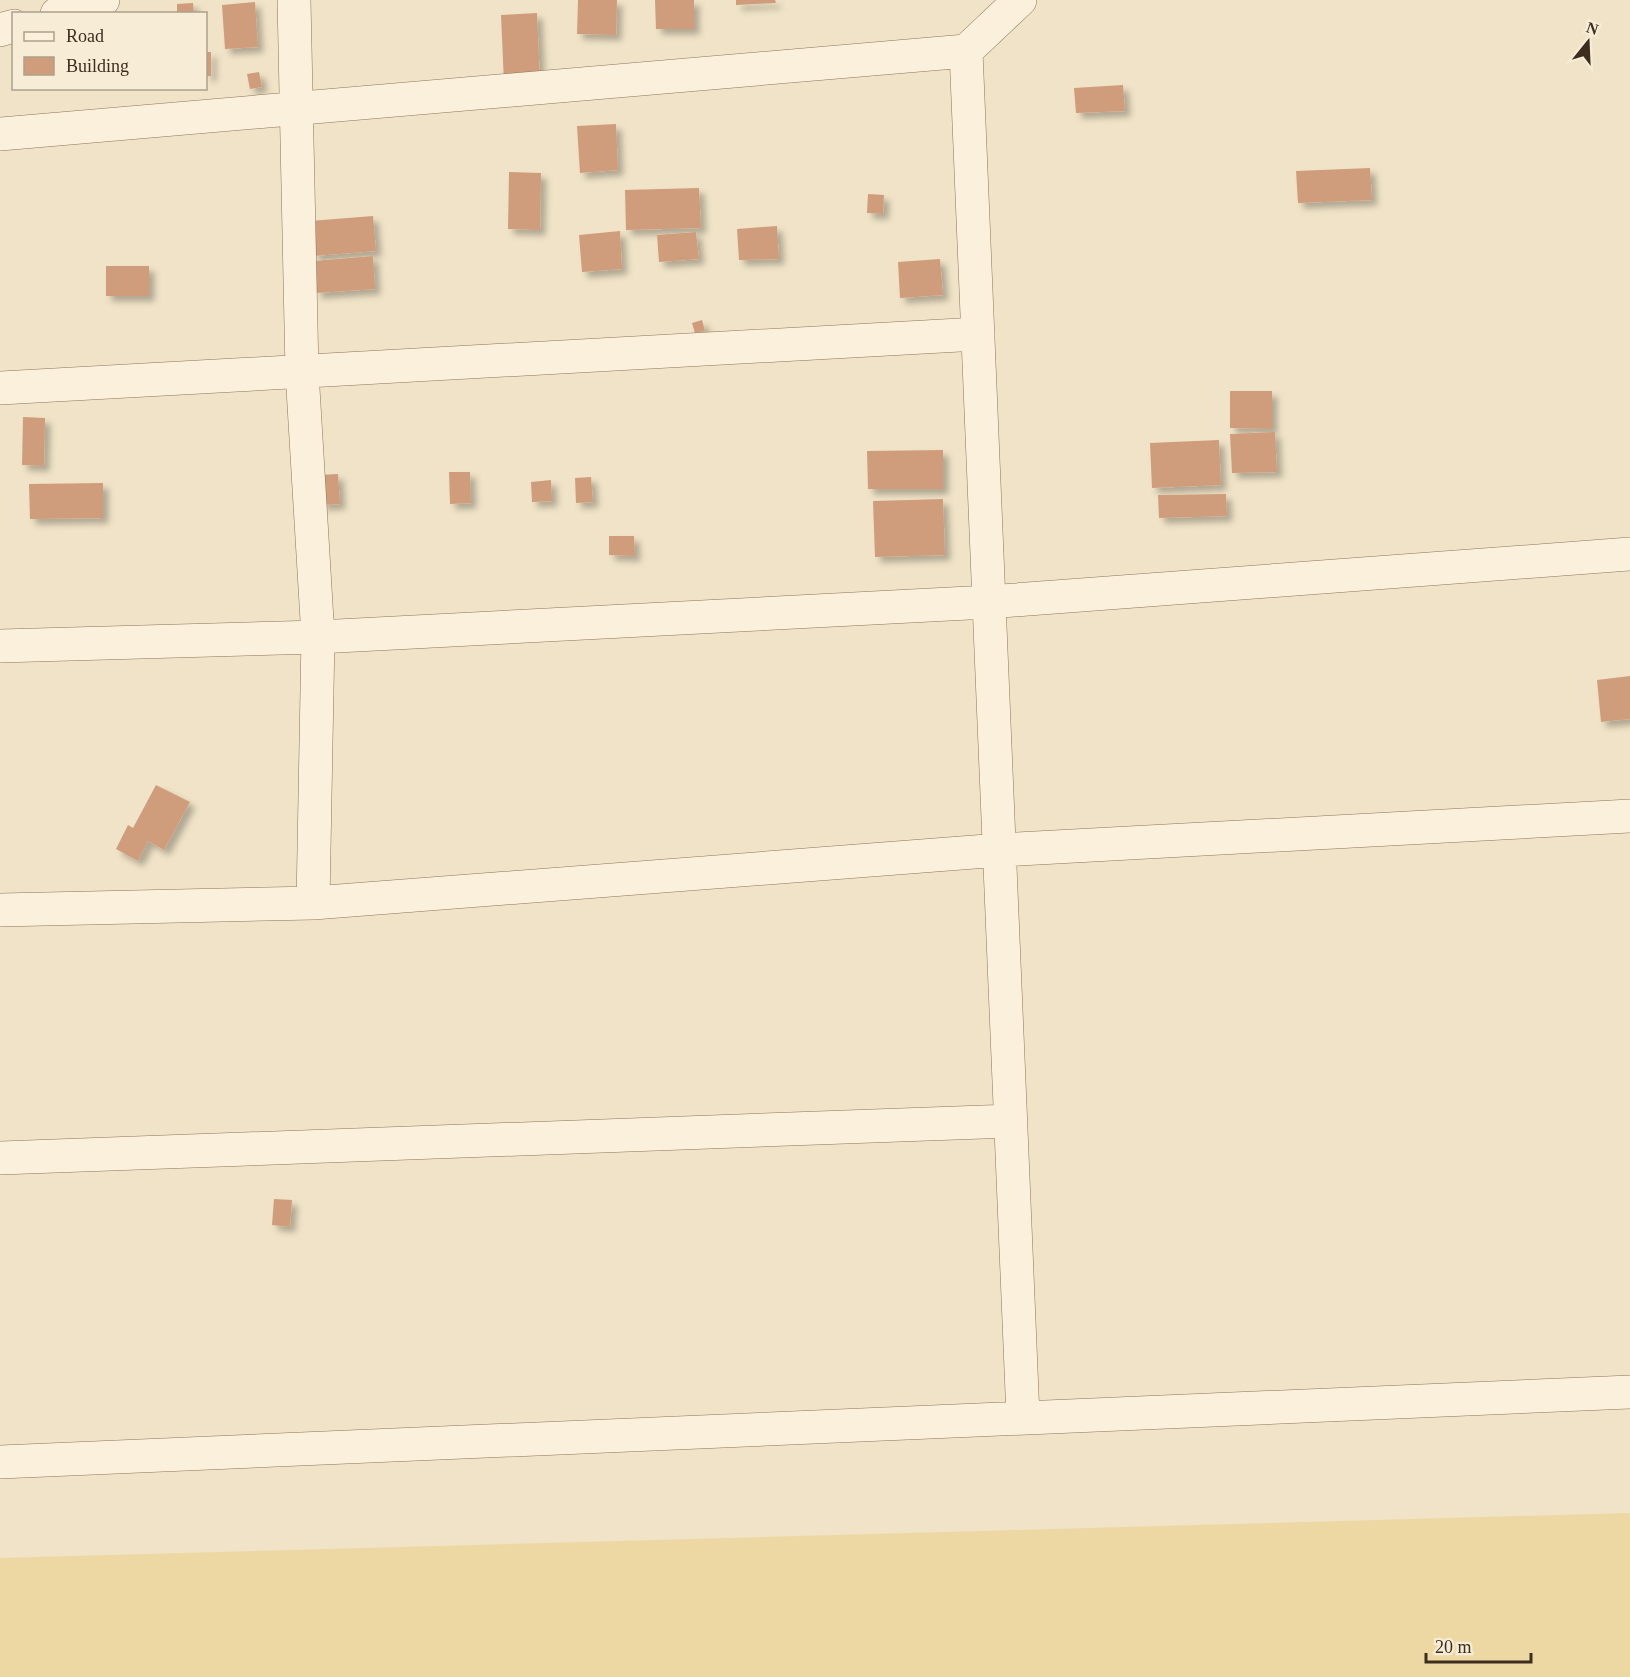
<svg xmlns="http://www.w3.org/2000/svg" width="1630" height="1677" viewBox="0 0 1630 1677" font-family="Georgia,serif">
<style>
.sand{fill:#edd8a4}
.building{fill:#d09d7c;filter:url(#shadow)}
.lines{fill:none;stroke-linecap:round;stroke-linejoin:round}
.minor-casing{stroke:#8d755b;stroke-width:34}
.minor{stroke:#faf0db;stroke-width:33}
</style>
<defs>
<filter id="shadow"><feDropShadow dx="5.5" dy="5.5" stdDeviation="3" flood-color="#0004"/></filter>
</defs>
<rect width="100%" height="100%" fill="#f0e3c7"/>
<path class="sand" d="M1630,1513V1677H0V1558Z"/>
<path class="building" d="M578,0H617L616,35L577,34Z
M655,0H694V29H656Z
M736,0H775L776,3L736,5Z
M255,2L258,47L225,49L222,5Z
M193,3L194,14H177V4Z
M537,13L540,82L504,83L501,15Z
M206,52H211V76H206Z
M259,72L262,87L250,89L247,74Z
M1123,85L1125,111L1076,113L1074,88Z
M616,124L618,170L580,173L577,126Z
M1370,168L1372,200L1298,203L1296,171Z
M509,172L541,173L540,230L508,229Z
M699,188L701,228L626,230L625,190Z
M868,194L884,195L883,214L867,213Z
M373,216L376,251L313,256L310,221Z
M777,226L779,259L739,260L737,229Z
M620,231L622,269L582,272L579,235Z
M696,232L699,259L659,262L657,235Z
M373,256L375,289L316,293L314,261Z
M940,259L943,295L900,298L898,262Z
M106,266H149V296H106Z
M702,320L705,331L695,333L692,323Z
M1230,391H1272V429L1230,428Z
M23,417L45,418L44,466L22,465Z
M1275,432L1277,472L1232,473L1230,434Z
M1219,440L1221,485L1152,488L1150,443Z
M943,450V489H868L867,451Z
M449,472H470L471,503L450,504Z
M338,474L340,504L321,505L319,475Z
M591,477L593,502L576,503L575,478Z
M551,480L552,501L532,502L531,482Z
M103,483V518L30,519L29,484Z
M1226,494L1227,516L1159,518L1158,495Z
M943,499L945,555L875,557L873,501Z
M609,536H634L635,556L609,555Z
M1630,676V719L1601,722L1597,680Z
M156,785L190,802L164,850L148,841L138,861L116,849L128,825L133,828Z
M274,1199L292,1200L290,1227L272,1225Z"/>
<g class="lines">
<defs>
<path id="minor" d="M294,0L302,372L318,637L313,903
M1020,0L966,51L1023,1417
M57,14L103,0
M0,30L14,26
M0,134L966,51
M0,388L978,334
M0,646L318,637L988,602L1630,554
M0,910L313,903L1000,850L1630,816
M0,1158L1011,1121
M0,1462L1630,1392"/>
</defs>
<use href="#minor" class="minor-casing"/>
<use href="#minor" class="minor"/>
</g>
<rect x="12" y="12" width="195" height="78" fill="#f7edd7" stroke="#ada08d" stroke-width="1.5"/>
<rect x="24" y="32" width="30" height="9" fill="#faf0db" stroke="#ada08d" stroke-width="1.5"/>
<text x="66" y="42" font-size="18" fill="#3d2d1f">Road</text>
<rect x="24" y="57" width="30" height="18" fill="#d09d7c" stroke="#ada08d" stroke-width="1.5"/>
<text x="66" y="72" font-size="18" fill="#3d2d1f">Building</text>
<g transform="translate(1588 42) rotate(18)" stroke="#f7edd7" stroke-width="4.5" paint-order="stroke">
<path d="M0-4.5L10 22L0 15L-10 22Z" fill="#3d2d1f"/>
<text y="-9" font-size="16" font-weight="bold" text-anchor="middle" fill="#3d2d1f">N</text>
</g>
<path d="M1426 1653v9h105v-9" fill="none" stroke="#3d2d1f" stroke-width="3"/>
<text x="1435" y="1653" font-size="18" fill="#3d2d1f" stroke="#f7edd7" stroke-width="4.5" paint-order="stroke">20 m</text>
</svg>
